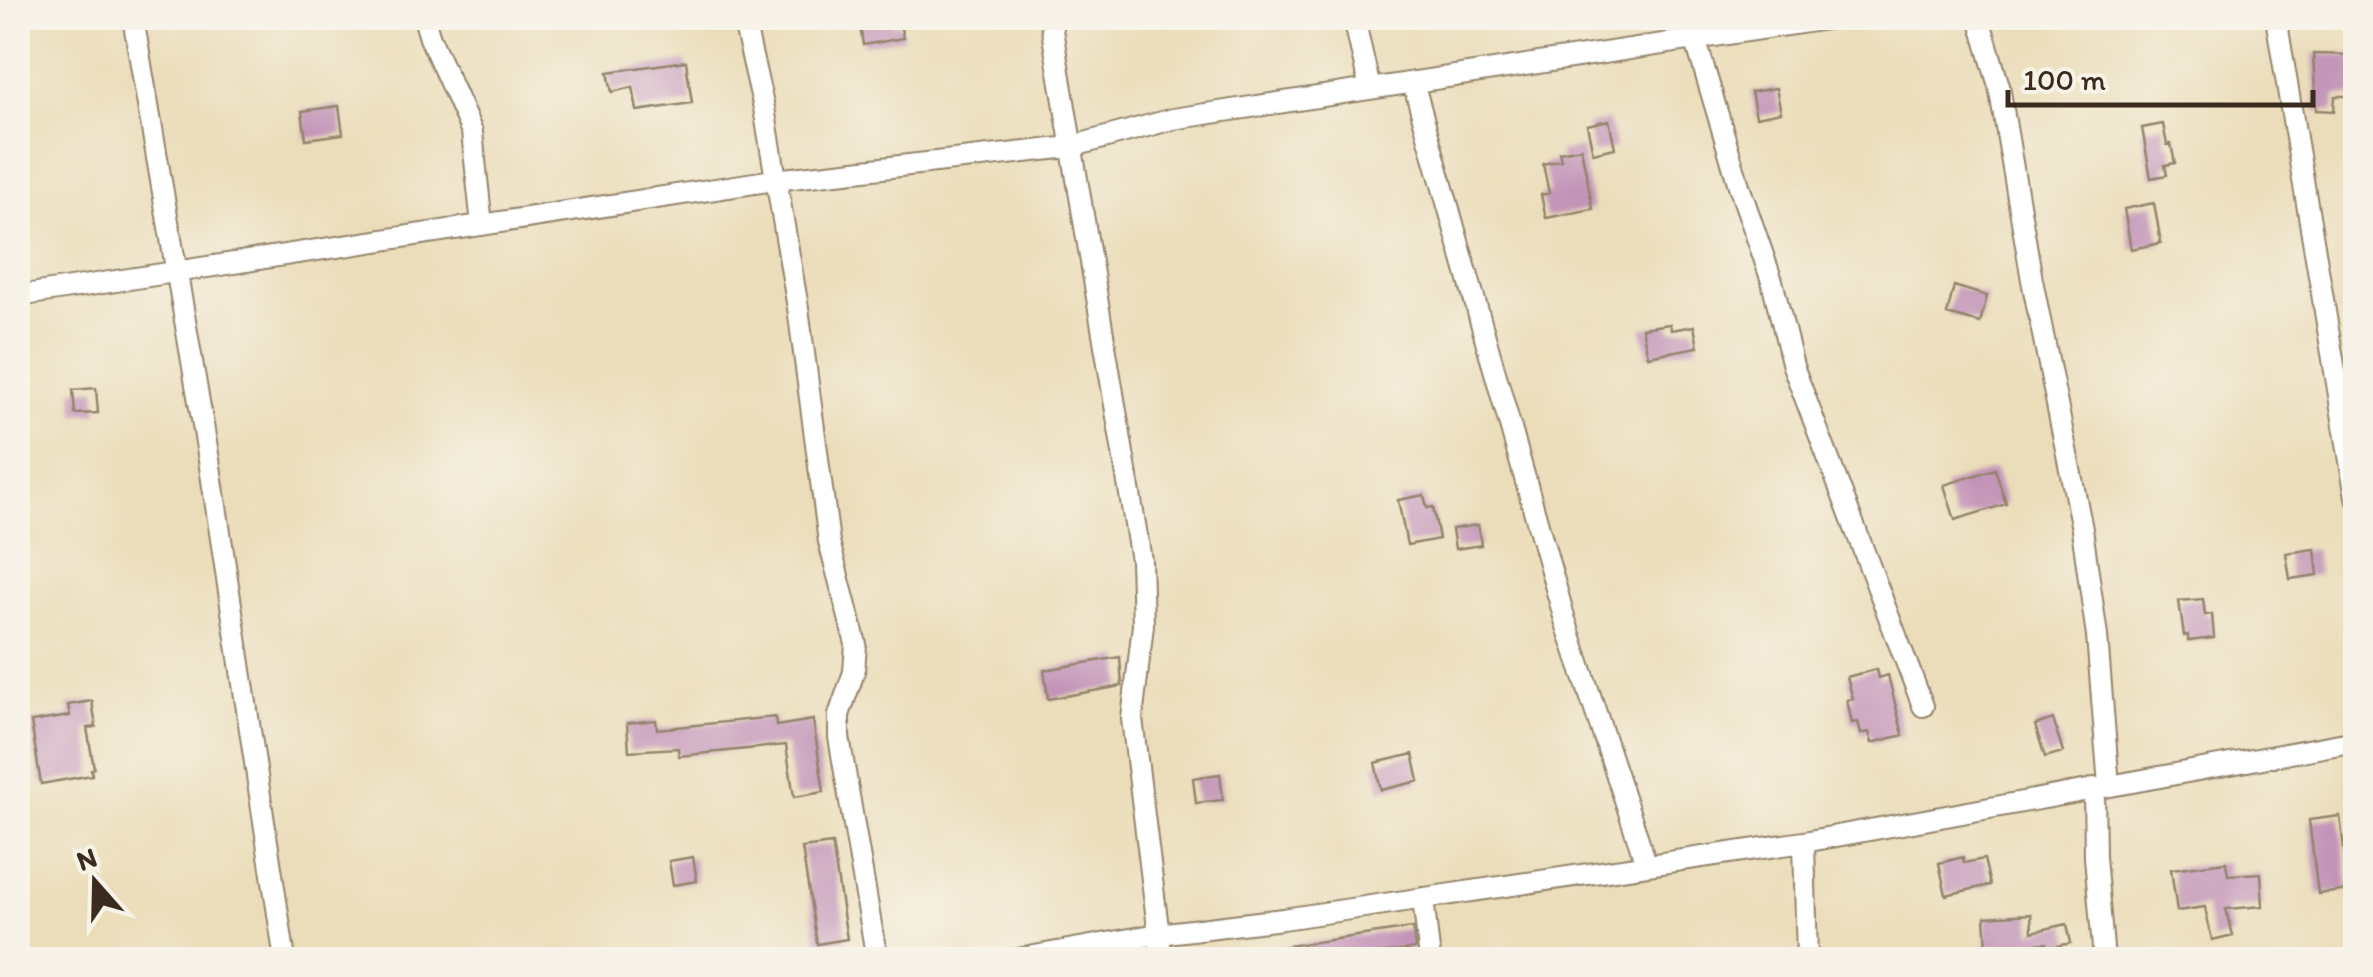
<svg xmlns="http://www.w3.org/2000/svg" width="2373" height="977" viewBox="0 0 2373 977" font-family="Itim,sans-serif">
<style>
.building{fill:#c394b8}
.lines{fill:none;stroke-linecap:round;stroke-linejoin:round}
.minor-casing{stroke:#93846c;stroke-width:24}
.minor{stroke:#fff;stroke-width:20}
</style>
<rect width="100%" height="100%" fill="#f7f3e8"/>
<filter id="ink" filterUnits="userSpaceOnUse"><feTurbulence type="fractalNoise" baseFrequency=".01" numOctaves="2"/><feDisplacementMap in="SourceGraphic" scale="20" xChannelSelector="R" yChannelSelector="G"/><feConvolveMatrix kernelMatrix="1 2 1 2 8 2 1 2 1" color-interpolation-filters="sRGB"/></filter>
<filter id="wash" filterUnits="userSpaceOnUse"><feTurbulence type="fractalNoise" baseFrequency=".0048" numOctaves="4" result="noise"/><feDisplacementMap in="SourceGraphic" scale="40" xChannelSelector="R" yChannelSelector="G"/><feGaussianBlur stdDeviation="2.25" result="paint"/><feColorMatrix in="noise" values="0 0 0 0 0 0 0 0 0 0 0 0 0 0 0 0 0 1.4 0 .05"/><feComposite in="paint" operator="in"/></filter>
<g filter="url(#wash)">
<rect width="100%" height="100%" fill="#ebddb9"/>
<g id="blocks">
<path class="building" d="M893,20L894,24L900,23L903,38L863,45L860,25Z
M2313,54L2356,55V96H2335L2334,111L2316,110Z
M686,61L692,103L637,111L633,87L612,92L608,72Z
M1776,88L1781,112L1756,117L1751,92Z
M339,106L343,134L306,139L302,111Z
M1609,120L1615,148L1593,153L1587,125Z
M2163,124L2167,145L2171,144L2175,163L2165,165L2167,175L2151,178L2142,128Z
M1581,148L1593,209L1546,218L1541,195L1549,193L1543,164L1561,160L1559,152Z
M2154,203L2161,243L2131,249L2124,209Z
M1954,286L1987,296L1980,323L1947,314Z
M1670,324L1671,330L1694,326L1698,347L1648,356L1642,328Z
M96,388L98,413L75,414L73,390Z
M1995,469L2006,504L1955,520L1944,485Z
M1424,495L1427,508L1433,507L1439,539L1407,545L1398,500Z
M1478,525L1481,545L1455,549L1452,529Z
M2315,549L2318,575L2290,579L2286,553Z
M2203,599L2205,615L2212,614L2214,638L2188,641V635L2184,636L2179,601Z
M1120,657L1122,686L1048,699L1044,670Z
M1877,669L1879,678L1888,675L1903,735L1872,743L1869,732L1861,734L1858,722L1852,723L1847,700L1853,699L1847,677Z
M92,701L96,727L87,728L94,768L91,769L92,775L41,784L31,722L70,716L68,705Z
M775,717L776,726L813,720L824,792L794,797L786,745L679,756L678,748L629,751L627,723L656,720L657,729Z
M2053,719L2063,752L2045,757L2035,725Z
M1413,754L1419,781L1381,790L1375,763Z
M1220,774L1223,800L1196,803L1193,778Z
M2340,816L2349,890L2318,894L2309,820Z
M832,844L847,939L817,944L802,848Z
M693,857L697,881L673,885L669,861Z
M1963,857L1964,863L1984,859L1990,885L1946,895L1939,863Z
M2226,862L2228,875L2261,873L2263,906L2226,909L2233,935L2212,940L2205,907L2177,911L2171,869Z
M2031,914L2032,932L2067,924L2071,943L2048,948L2047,943L1987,947L1985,917Z
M1413,928L1415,949L1337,960H1261L1260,950Z"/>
</g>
</g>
<g filter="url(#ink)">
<use href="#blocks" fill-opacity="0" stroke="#93846c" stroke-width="2.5"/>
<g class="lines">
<defs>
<path id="minor" d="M133,18L209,460L285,960
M424,18L430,38L472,132L482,225
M743,18L764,108L798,308L829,542L856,644L854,672L839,715V737L877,960
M1050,18L1141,560L1143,625L1132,719L1162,960
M1354,18L1370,89
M1689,18L1740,189L1772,281L1793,366L1923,706
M1979,18L1999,86L2032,280L2082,529L2097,636L2109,786
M2276,18L2356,497
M1413,82L1565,620L1646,863
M18,296L774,180L1070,147L1173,119L1833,18
M2094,788L2095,857L2104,960
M1804,842L1807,960
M1423,898L1430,960
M1012,960L1158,934L1283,919L1804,842L2356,741"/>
</defs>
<use href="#minor" class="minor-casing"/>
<use href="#minor" class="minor"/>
</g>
</g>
<rect width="2373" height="977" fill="none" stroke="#f7f3e8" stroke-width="60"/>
<g transform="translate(95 882) rotate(340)" stroke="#f7f3e8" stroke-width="8" paint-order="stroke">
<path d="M0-8L18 38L0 25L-18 38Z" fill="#3b2a1e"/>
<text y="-15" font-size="28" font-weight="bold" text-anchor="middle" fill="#3b2a1e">N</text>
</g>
<path d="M2008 90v15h305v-15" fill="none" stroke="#3b2a1e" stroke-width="5"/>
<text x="2023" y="90" font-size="30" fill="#3b2a1e" stroke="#f7f3e8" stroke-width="8" paint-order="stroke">100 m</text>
</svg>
